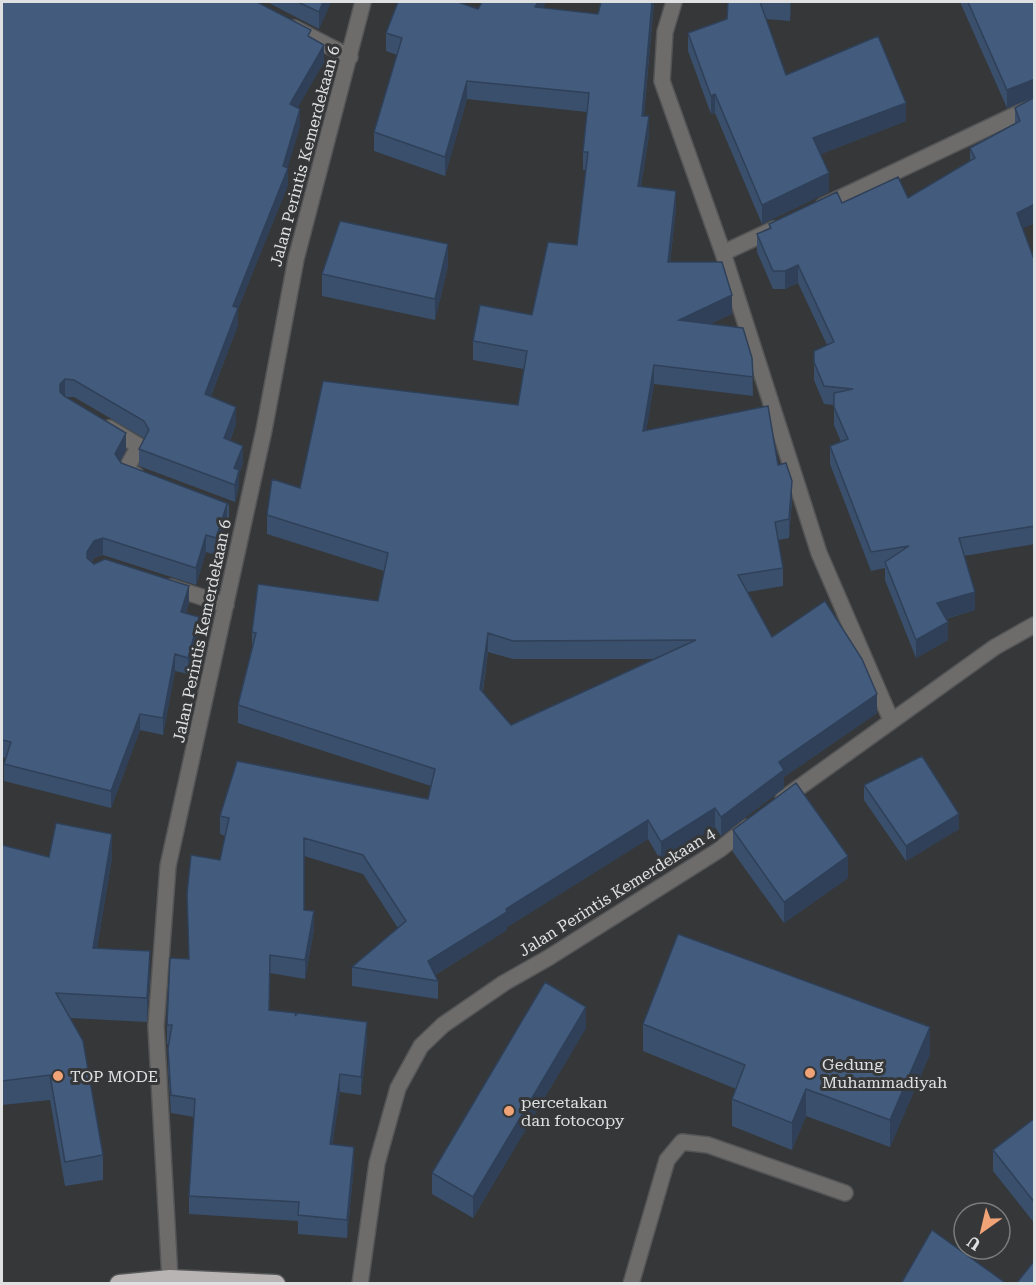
<svg xmlns="http://www.w3.org/2000/svg" width="1036" height="1285" viewBox="0 0 1036 1285" font-family="'Roboto Serif',serif">
<style>
.lines{fill:none;stroke-linecap:round;stroke-linejoin:round}
.lane-casing{stroke:#545557;stroke-width:18}
.street-casing{stroke:#545557;stroke-width:18}
.highway-casing{stroke:#545557;stroke-width:21}
.lane{stroke:#6e6c6b;stroke-width:15}
.street{stroke:#6e6c6b;stroke-width:15}
.highway{stroke:#b8b4b3;stroke-width:18}
.wall{fill:#3a4f6c;fill-rule:evenodd}
.shaded-wall{fill:#2f4058}
.building{fill:#435c7d;stroke:#2f4058;stroke-width:1.5;fill-rule:evenodd}
.poi-dot{fill:#efa377;stroke:#353739;stroke-width:2}
.labels{text-anchor:middle;dominant-baseline:central;stroke-width:6;stroke-linejoin:round;paint-order:stroke}
.street-label{font-size:16px;fill:#dfe0e1;stroke:#353739}
.poi-label{font-size:16px;fill:#dfe0e1;stroke:#353739;text-anchor:start}
</style>
<rect width="100%" height="100%" fill="#353739"/>
<g class="lines">
<defs>
<path id="lane" d="M631,1284L667,1160L682,1142L708,1145L845,1193"/>
<path id="street" d="M674,2L665,32L662,81L723,253L819,553L891,720
M294,28L350,57
M823,206L1034,106
M723,253L774,229
M109,428L139,446L125,471L136,475
M171,587L226,605
M783,799L995,647L1034,625
M170,1279L156,1026L168,866L264,430L296,259L363,2
M360,1284L377,1163L398,1088L421,1046L443,1025L504,983L548,958L719,850L748,827"/>
<path id="highway" d="M119,1284L170,1279L276,1284"/>
</defs>
<use href="#lane" class="lane-casing"/>
<use href="#street" class="street-casing"/>
<use href="#highway" class="highway-casing"/>
<use href="#lane" class="lane"/>
<use href="#street" class="street"/>
<use href="#highway" class="highway"/>
</g>
<path class="wall" d="M2,2L311,38L324,62L297,108L300,126L287,168L288,185L238,309V325L211,396L236,424L230,441L243,463L239,474V487L235,502L139,466V449L144,438L74,397H64L126,450L120,461L121,463L229,504V521H227L216,555L206,552L196,585L103,555L94,558L92,562L94,564L189,603L186,613L199,634L188,674L175,671L163,735L140,730L111,808L4,781V764L6,758L2,757Z
M267,2H331L319,29Z
M482,2H546L543,8L598,14L654,2L644,116L649,135L641,186L676,209L670,262L732,314L710,324L752,358L753,396L654,384L646,431L778,465L792,500L789,538L778,540L783,568V586L748,592L772,637L877,713L784,777V788L721,836L715,827L661,861L648,839L507,927V930L435,975L438,981V999L352,986V967L398,928L363,874L304,856V910L314,930L305,979L270,973L269,1010L296,1015L367,1040L361,1095L340,1092L332,1145L354,1165L347,1238L298,1234V1221L189,1214V1196L194,1117L171,1113L168,1068L169,1044H167V1025L189,959L187,894L220,860L225,836L220,834V816L428,799L431,786L238,723V705L252,649V632L378,601L384,571L267,534V515L300,488L518,405L524,369L473,360V341L532,315L577,245L586,170H583V152L587,112L467,99L445,176L374,151V132L397,55L386,51V33L478,9ZM488,652L513,659H655L511,725L483,692Z
M728,2H791L790,21L766,19L786,75L906,121L821,154L829,192L762,224L715,113L711,114L688,51V33L727,19Z
M960,2H1035V97L1007,108Z
M1035,97V223L1022,228L1035,262V544L964,556L975,610L946,619L948,640L916,658L885,580V568L871,571L830,464V446L841,442L834,425V405L824,404L814,380V351L827,345L798,283L785,289H773L757,252V234L769,228V224L842,203L908,198L970,161V148L1015,124V108Z
M448,266L435,320L322,296V274Z
M864,785L959,829L906,861L864,800Z
M733,830L848,878L784,923L733,852Z
M2,845L49,857L112,858L97,948L150,975L147,1022L70,1018L103,1155V1180L65,1186L50,1100L2,1105Z
M643,1024L930,1054L890,1147L806,1116L792,1150L732,1126V1099L736,1089L643,1051Z
M586,1028L473,1218L432,1194V1173Z
M1035,1118V1224L993,1171V1150Z"/>
<path class="shaded-wall" d="M323,2H331L319,29V12Z
M538,2H546L535,25V7Z
M652,2H654L642,134V116Z
M790,2H791L790,21Z
M324,45V62L290,121V104Z
M1035,79V97L1007,108V90Z
M467,81V99L445,176V157Z
M715,94V113L711,114V96Z
M906,103V121L813,157V138Z
M300,109V126L285,177L288,168V185L238,309V325L205,411V394L233,306L283,166Z
M649,116V135L638,204V186Z
M829,173V192L762,224V205Z
M676,191V209L668,280V262Z
M1035,204V223L1017,231V213Z
M448,244V266L435,320V299Z
M798,265V283L785,289V271Z
M732,295V314L679,339V320Z
M654,365V384L643,450V431Z
M65,379V396L60,401V384Z
M236,407V424L224,455V438Z
M126,433V450L115,471V454Z
M243,446V463L239,474V487L235,502L234,468Z
M792,481V500L789,538V519Z
M227,504V521L216,555V538Z
M206,535V552L196,585V568Z
M103,538V555L94,558L87,569V552L94,541Z
M189,586V603L181,629V612Z
M975,592V610L937,621V603Z
M199,617V634L188,674V658Z
M948,622V640L916,658V640Z
M488,633V652L480,708V689Z
M175,654V671L163,735V718Z
M877,694V713L784,777V788L721,836V817L779,762Z
M140,714V730L111,808V791Z
M715,808V827L661,861V842Z
M959,814V829L906,861V846Z
M648,820V839L507,927V930L428,979V961L506,909Z
M112,834V858L93,973V948Z
M848,856V878L784,923V902Z
M314,911V930L305,979V960Z
M150,951V975L147,1022V998Z
M586,1007V1028L473,1218V1197Z
M367,1022V1040L361,1095V1077Z
M930,1027V1054L890,1147V1120Z
M340,1074V1092L330,1163V1144Z
M806,1089V1116L792,1150V1123Z
M354,1147V1165L347,1238V1220Z"/>
<path class="building" d="M2,2H257L311,30L308,36L324,45L290,104L300,109L283,166L288,168L233,306L238,308L205,394L236,407L224,438L243,446L234,468L239,470L235,485L139,449L149,430L144,421L74,380L65,379L60,384V392L64,396L126,433L115,454L121,463L229,504H227L216,538L206,535L196,568L103,538L94,541L87,552V558L94,564L105,559L189,586L181,612L199,617L188,658L175,654L163,718L140,714L111,791L4,764L11,742L2,740Z
M298,2H323L319,12Z
M398,2H458L478,9L482,2H538L535,7L598,14L601,2H652L642,116H649L638,186L676,191L668,262H722L732,295L679,320L743,328L752,358L753,377L654,365L643,431L768,406L778,465L786,463L792,481L789,519L775,522L783,568L738,575L772,637L825,601L862,659L877,694L779,762L784,770L721,817L715,808L661,842L648,820L506,909L507,912L428,961L438,981L352,967L406,921L363,855L304,838V910L314,911L305,960L270,955L269,1010L296,1013L295,1016L298,1013L367,1022L361,1077L340,1074L330,1144L354,1147L347,1220L298,1215L299,1202L189,1196L195,1099L171,1095L168,1049L172,1025H167L170,958L189,959L187,894L191,855L220,860L229,818L220,816L237,761L428,799L435,769L238,705L256,633L252,632L258,584L378,601L388,553L267,515L272,479L300,488L323,381L518,405L527,351L473,341L480,305L532,315L548,242L577,245L588,152H583L589,93L467,81L445,157L374,132L402,38L386,33ZM488,633L513,641L696,640L511,725L480,689Z
M728,2H760L786,75L878,36L906,103L813,138L829,173L762,205L715,94L711,96L688,33L727,19Z
M968,2H1035V79L1007,90Z
M1035,97V204L1017,213L1035,262V526L959,538L975,592L937,603L948,622L916,640L885,562L909,546L871,552L830,446L848,439L834,407V393L853,389L824,386L814,362V351L834,342L798,265L785,271H773L757,234L771,228L769,224L837,192L842,203L898,177L908,198L975,158L970,148L1020,121L1015,108Z
M340,221L448,244L435,299L322,274Z
M922,756L959,814L906,846L864,785Z
M796,783L848,856L784,902L733,830Z
M56,823L112,834L93,948L150,951L147,998L56,993L83,1041L103,1155L65,1162L50,1075L2,1081V845L49,857Z
M678,934L930,1027L890,1120L806,1089L792,1123L732,1099L745,1065L643,1024Z
M545,982L586,1007L473,1197L432,1173Z
M1035,1118V1203L993,1150Z
M932,1230L1007,1284H901Z
M1035,1260V1284H1016Z"/>
<g class="poi-dot">
<circle cx="810" cy="1073" r="6"/>
<circle cx="58" cy="1076" r="6"/>
<circle cx="509" cy="1111" r="6"/>
</g>
<g class="labels">
<g class="street-label">
<text transform="translate(305 156) rotate(-75)">Jalan Perintis Kemerdekaan 6</text>
<text transform="translate(202 631) rotate(-78)">Jalan Perintis Kemerdekaan 6</text>
<text transform="translate(617 892) rotate(-32)">Jalan Perintis Kemerdekaan 4</text>
</g>
<g class="poi-label">
<text x="822" y="1064">Gedung<tspan x="822" dy="18">Muhammadiyah</tspan></text>
<text x="70" y="1076">TOP MODE</text>
<text x="521" y="1102">percetakan<tspan x="521" dy="18">dan fotocopy</tspan></text>
</g>
</g>
<rect width="1036" height="1285" fill="none" stroke="#dfe0e1" stroke-width="6"/>
<g transform="translate(982 1231) rotate(214)"><circle r="28" fill="#353739" stroke="#797b7c" stroke-width="1.5"/>
<path d="M0-4.5L10 22L0 15L-10 22Z" fill="#efa377"/>
<text y="-9" font-size="16" font-weight="bold" text-anchor="middle" fill="#dfe0e1">U</text>
</g>
</svg>
